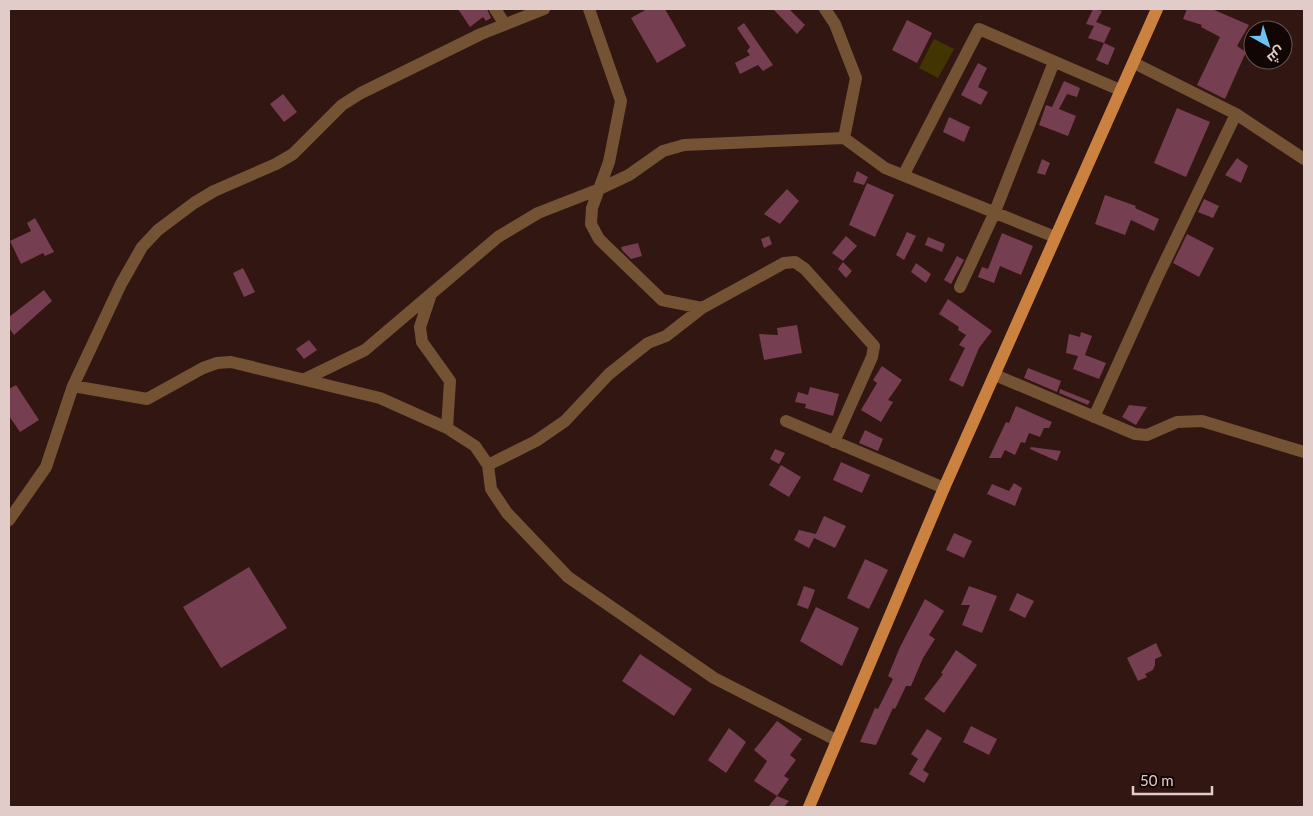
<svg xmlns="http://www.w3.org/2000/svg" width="1313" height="816" viewBox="0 0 1313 816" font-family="Lato,Cairo,sans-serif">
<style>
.green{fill:#433501}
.building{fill:#763e51}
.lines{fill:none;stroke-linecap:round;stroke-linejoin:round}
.street{stroke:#745234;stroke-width:12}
.primary{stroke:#cb8241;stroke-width:12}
</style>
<rect width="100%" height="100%" fill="#321612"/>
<path class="green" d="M934,39L954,49L938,78L919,68Z"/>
<path class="building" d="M458,9H487L491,18L486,21L483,17L470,27Z
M647,9H665L686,46L657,63L631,18Z
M773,9H789L805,25L797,34Z
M1093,9L1102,11L1096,22L1111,28L1104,43L1088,38L1094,26L1086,24Z
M1187,9H1212L1249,25L1237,46L1246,52L1225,99L1197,85L1220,37L1201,27L1202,25L1183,19Z
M907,20L932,33L917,63L892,50Z
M744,23L773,65L763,71L758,65L740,74L735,63L750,55L747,51L750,47L737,28Z
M1104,43L1115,48L1108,65L1096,60Z
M978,63L987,68L978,87L988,92L981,105L961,95Z
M1064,81L1080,88L1077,97L1067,94L1059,109L1076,116L1068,136L1039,125L1046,105L1052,107Z
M283,94L297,112L284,122L270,104Z
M1177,108L1210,122L1186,177L1154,163Z
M949,117L970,127L964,142L943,132Z
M1237,158L1248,166L1241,183L1225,175Z
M1042,159L1050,163L1045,175L1037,173Z
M857,171L868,177L864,185L853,182Z
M867,183L894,195L875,237L849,225Z
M787,189L799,201L780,224L764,214Z
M1105,195L1136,206L1135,208L1159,219L1154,231L1131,220L1125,235L1095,224Z
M1204,199L1219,206L1213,218L1198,212Z
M35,218L54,252L45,256L43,253L21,264L10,241L31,231L27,223Z
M907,232L916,236L904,260L896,255Z
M1002,233L1033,246L1021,275L1000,266L994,283L978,277L982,267L988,269Z
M1187,234L1214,248L1199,277L1173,263Z
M769,236L772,244L764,248L761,239Z
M846,236L857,246L843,261L832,253Z
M928,237L945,244L942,252L925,245Z
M638,243L642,256L631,259L622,250L621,247Z
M957,256L964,260L951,284L944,280Z
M843,262L852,271L846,278L838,269Z
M916,263L931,274L926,283L911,272Z
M243,268L255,292L244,297L233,273Z
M44,290L52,301L14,335L9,328V317Z
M948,299L992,331L979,348L963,387L949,380L965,348L959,345L966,335L958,330L959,327L939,314Z
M797,325L802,353L764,360L759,334L778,335L777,328Z
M1081,332L1092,336L1085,355L1106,363L1099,379L1073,369L1078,356L1066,353L1069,334L1080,337Z
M309,340L317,350L304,359L296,349Z
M882,366L902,380L888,400L893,402L881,422L861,410L877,383L873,380Z
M1028,368L1061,381L1057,392L1024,378Z
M16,385L39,420L20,432L9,416V389Z
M810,387L839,394L833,416L805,408L806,404L795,402L798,392L808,395Z
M1060,389L1090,401L1088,405L1059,393Z
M1129,405L1147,407L1136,425L1122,417Z
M1016,406L1052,422L1049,428H1044L1040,437L1029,433L1025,443L1021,442L1015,455L1005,450L1001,458H989L1006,422L1009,423Z
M865,430L883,439L878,451L859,443Z
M1031,447L1061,451L1057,461L1030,449Z
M775,449L785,453L779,464L770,459Z
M841,462L870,475L862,493L833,480Z
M781,465L801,477L789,497L769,485Z
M1014,483L1022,488L1015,506L987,494L992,484L1009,491Z
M824,516L846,526L835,548L814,538Z
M799,530L816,534L809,548L794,540Z
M954,533L972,541L964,558L946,550Z
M865,559L888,570L869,609L847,598Z
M249,567L287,628L221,668L183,607Z
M804,586L815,590L808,609L797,605Z
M969,586L997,596L982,633L962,625L970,605H961Z
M1017,593L1034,601L1025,618L1009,610Z
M925,599L944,611L929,635L935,639L923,658L911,686H906L895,709L893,708L876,745L860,742L875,708L878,709L893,679L888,676L900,647Z
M816,607L859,628L842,666L800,641Z
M1156,643L1162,656L1155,659V665L1153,670L1145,674L1147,677L1138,681L1127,658Z
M956,650L977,665L944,713L924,699L943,674L941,673Z
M640,654L692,689L674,716L622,681Z
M777,721L802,739L790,755L796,760L784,776L789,779L777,796L754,781L767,761L754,750Z
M971,726L997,739L989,755L963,742Z
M729,728L746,742L726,773L708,760Z
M927,729L942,738L923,770L929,774L924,783L909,774L918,759L911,754Z
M777,796L789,801L784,807H768Z"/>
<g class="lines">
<path class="street" d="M495,9L504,23
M589,9L621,101L609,162L592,208L591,224L599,239L662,300L702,308
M825,9L835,24L856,78L844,138L885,168L1055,237
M1134,63L1236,114L1304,159
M904,174L979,29L1120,90
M960,287L994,214L1054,62
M431,294L420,327L422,342L450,381L447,428
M995,375L1135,434L1147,435L1177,422L1202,421L1304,452
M305,379L365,350L498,237L538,213L597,190L629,175L663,151L684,145L844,138
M73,386L147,399L203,368L217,363L231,362L380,398L447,428L475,446L488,465L491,489L507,513L568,577L714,678L836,740
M1094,417L1157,278L1236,114
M786,421L944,488
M488,465L536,441L565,421L609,374L648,343L666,336L702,308L784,263L795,262L805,269L874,346L872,357L834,442
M9,520L46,467L73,386L121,284L142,247L158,230L194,203L214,191L276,164L293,154L342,105L361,93L481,34L544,9"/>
<path class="primary" d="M809,807L944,488L1157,9"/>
</g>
<rect width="1313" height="816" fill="none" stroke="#e1ccc9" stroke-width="20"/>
<g transform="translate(1268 45) rotate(141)"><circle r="24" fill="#110604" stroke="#645553"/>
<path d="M0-4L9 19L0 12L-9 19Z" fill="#6dc2f3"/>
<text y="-8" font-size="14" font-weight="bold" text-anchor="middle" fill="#e1ccc9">ش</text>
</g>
<path d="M1133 786v8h79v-8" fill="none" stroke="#e1ccc9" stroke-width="2.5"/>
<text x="1140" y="786" font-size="15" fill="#e1ccc9" stroke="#110604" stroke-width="4" paint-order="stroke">50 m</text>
</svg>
